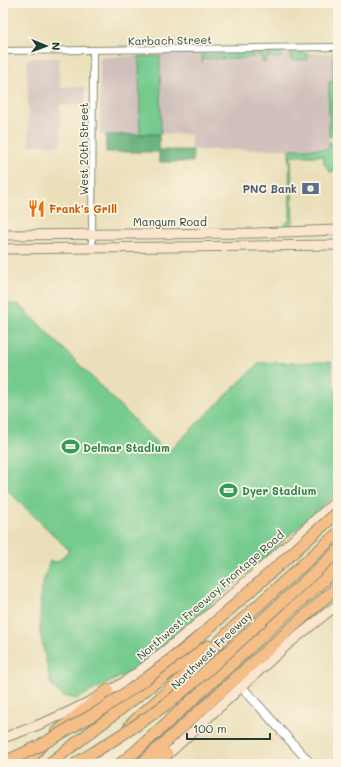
<svg xmlns="http://www.w3.org/2000/svg" width="341" height="767" viewBox="0 0 341 767" font-family="Mali,sans-serif">
<style>
.industrial{fill:#d0c0bb}
.green{fill:#75ca8e;stroke:#4a8461}
.forest{fill:#60ae79;stroke:#407656}
.lines{fill:none;stroke-linecap:round;stroke-linejoin:round}
.minor-casing{stroke:#858e77;stroke-width:8}
.tertiary-casing{stroke:#858e77;stroke-width:10}
.secondary-casing{stroke:#858e77;stroke-width:11}
.motorway-casing{stroke:#858e77;stroke-width:13}
.minor{stroke:#fff;stroke-width:6}
.tertiary{stroke:#fff;stroke-width:8}
.secondary{stroke:#fbe5cf;stroke-width:9}
.motorway{stroke:#f6be87;stroke-width:11}
.motorway-bridge-casing{stroke:#858e77;stroke-width:13;stroke-linecap:butt}
.motorway-bridge{stroke:#f6be87;stroke-width:11}
.labels{text-anchor:middle;dominant-baseline:central;stroke-width:3.5;stroke-linejoin:round;paint-order:stroke}
.street-label{font-size:11px;fill:#1f3d34;stroke:#fcf5e5}
.service-label{font-size:11px;font-weight:bold;fill:#4e5e75;stroke:#fcf5e5;text-anchor:end}
.food-label{font-size:11px;font-weight:bold;fill:#c56008;stroke:#fcf5e5;text-anchor:start}
.leisure-label{font-size:11px;font-weight:bold;fill:#27864d;stroke:#fcf5e5;text-anchor:start}
</style>
<rect width="100%" height="100%" fill="#fcf5e5"/>
<filter id="ink" filterUnits="userSpaceOnUse"><feTurbulence type="fractalNoise" baseFrequency=".025" numOctaves="2"/><feDisplacementMap in="SourceGraphic" scale="8" xChannelSelector="R" yChannelSelector="G"/><feConvolveMatrix kernelMatrix="1 2 1 2 8 2 1 2 1" color-interpolation-filters="sRGB"/></filter>
<filter id="wash" filterUnits="userSpaceOnUse"><feTurbulence type="fractalNoise" baseFrequency=".012" numOctaves="4" result="noise"/><feDisplacementMap in="SourceGraphic" scale="16" xChannelSelector="R" yChannelSelector="G"/><feGaussianBlur stdDeviation="0.9" result="paint"/><feColorMatrix in="noise" values="0 0 0 0 0 0 0 0 0 0 0 0 0 0 0 0 0 1.4 0 .05"/><feComposite in="paint" operator="in"/></filter>
<g filter="url(#wash)">
<rect width="100%" height="100%" fill="#ebdfba"/>
<path class="industrial" d="M333,53V82H329V149L191,150V134H161L160,54Z
M139,56L140,134L100,135V57Z
M27,58H59L60,87H85V105H60L61,145H29Z"/>
<path class="green" d="M334,51H338V134L329,137V82H333V53Z
M254,53L253,57H248V58L203,59L202,63V54Z
M257,53H281L282,56L279,58H273V55H269V58H266V62H262V56H257Z
M291,53H308V60H291Z
M139,56H160L161,134H140Z
M329,142L337,145L338,149L337,170L336,172H330L324,163L323,156H291L293,226L291,228H286L285,227V224L290,219L289,149H329Z
M10,304L20,305L167,453L259,363L331,362L333,381L338,404V492L202,613L138,667L120,677L76,699L63,696L51,685L40,632L41,588L50,561L58,562L69,550L3,486V306Z"/>
<path class="forest" d="M159,134V150H193V162H159V152H106V135Z"/>
</g>
<g filter="url(#ink)">
<g class="lines">
<defs>
<path id="minor" d="M3,51L338,47
M92,247L93,51"/>
<path id="tertiary" d="M242,687L311,764"/>
<path id="secondary" d="M3,235L256,233L338,230
M3,249L338,245
M3,738C44,724 87,705 124,682C145,668 164,651 184,635C237,592 287,545 338,499
M164,758L286,646L338,604"/>
<path id="motorway" d="M281,603L338,551
M130,725L191,670L233,628L338,533
M56,733L108,690
M27,764L43,743
M49,764L157,681L208,646
M120,764L136,751L338,567
M141,764L338,586
M154,764L167,754"/>
</defs>
<use href="#minor" class="minor-casing"/>
<use href="#tertiary" class="tertiary-casing"/>
<use href="#secondary" class="secondary-casing"/>
<use href="#motorway" class="motorway-casing"/>
<use href="#minor" class="minor"/>
<use href="#tertiary" class="tertiary"/>
<use href="#secondary" class="secondary"/>
<use href="#motorway" class="motorway"/>
<defs>
<path id="motorway-bridge" d="M3,763L39,746L103,709L147,678L190,645L338,512
M75,764C107,744 139,725 169,702C209,672 244,636 281,603"/>
</defs>
<use href="#motorway-bridge" class="motorway-bridge-casing"/>
<use href="#motorway-bridge" class="motorway-bridge"/>
</g>
</g>
<defs>
<symbol id="bank-bare" viewBox="-9 -9 18 18"><path d="M-6-4H6V4H-6ZM0-2.3a2.3 2.3 0 1 0 0 4.6a2.3 2.3 0 1 0 0-4.6Z" fill="#5c6f8a" stroke="#fcf5e5" stroke-width="2.5" paint-order="stroke"/></symbol>
<symbol id="restaurant-bare" viewBox="-9 -9 18 18"><path d="M-5-6h1v4h1v-4h1v4h1v-4h1v5L-1.5 .5V6h-2V.5L-5-1ZM5-6V6H3V1.5H1.5Q1.5-4 5-6Z" fill="#e8710a" stroke="#fcf5e5" stroke-width="2.5" paint-order="stroke"/></symbol>
<symbol id="stadium-bare" viewBox="-9 -9 18 18"><path d="M0-5a6.5 5 0 1 0 0 10a6.5 5 0 1 0 0-10ZM-3.5-1.8h7v3.6h-7Z" fill="#2e9e5b" stroke="#fcf5e5" stroke-width="2.5" paint-order="stroke"/></symbol>
</defs>
<g fill-rule="evenodd">
<use href="#bank-bare" x="298" y="176" width="25" height="25"/>
<use href="#restaurant-bare" x="24" y="196" width="25" height="25"/>
<use href="#stadium-bare" x="58" y="434" width="25" height="25"/>
<use href="#stadium-bare" x="216" y="478" width="25" height="25"/>
</g>
<g class="labels">
<g class="street-label">
<text transform="translate(170 40) rotate(-1)">Karbach Street</text>
<text transform="translate(83 149) rotate(-90)">West 20th Street</text>
<text x="170" y="221">Mangum Road</text>
<text transform="translate(210 595) rotate(-41)">Northwest Freeway Frontage Road</text>
<text transform="translate(211 650) rotate(-44)">Northwest Freeway</text>
</g>
<g class="service-label">
<text x="297" y="188">PNC Bank</text>
</g>
<g class="food-label">
<text x="49" y="208">Frank's Grill</text>
</g>
<g class="leisure-label">
<text x="83" y="447">Delmar Stadium</text>
<text x="242" y="490">Dyer Stadium</text>
</g>
</g>
<rect width="341" height="767" fill="none" stroke="#fcf5e5" stroke-width="16"/>
<g transform="translate(46 46) rotate(91)" stroke="#fcf5e5" stroke-width="3" paint-order="stroke">
<path d="M0-3L7 15L0 10L-7 15Z" fill="#1f3d34"/>
<text y="-6" font-size="11" font-weight="bold" text-anchor="middle" fill="#1f3d34">N</text>
</g>
<path d="M187 733v6h83v-6" fill="none" stroke="#1f3d34" stroke-width="2"/>
<text x="193" y="733" font-size="12" fill="#1f3d34" stroke="#fcf5e5" stroke-width="3" paint-order="stroke">100 m</text>
</svg>
